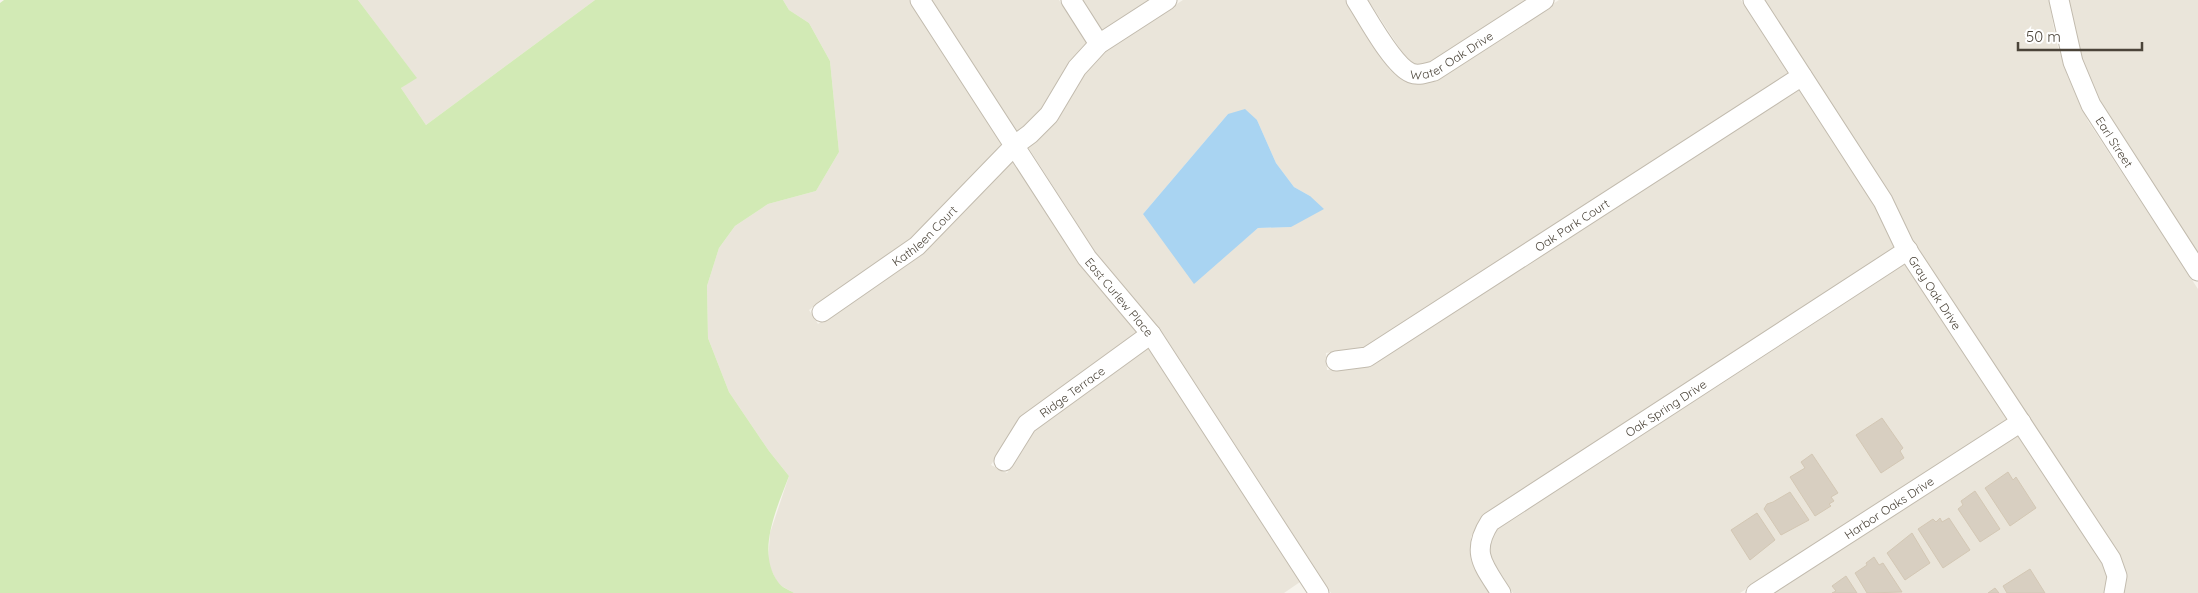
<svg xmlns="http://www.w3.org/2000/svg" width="2198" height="593" viewBox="0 0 2198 593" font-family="Quicksand,sans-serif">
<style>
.residential{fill:#eae5da;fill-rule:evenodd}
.green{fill:#d2eab5}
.water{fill:#a9d4f2}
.building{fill:#d8cfc1;stroke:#d3c7b4}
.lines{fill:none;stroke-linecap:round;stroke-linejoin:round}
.minor-casing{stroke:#c2bbae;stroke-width:21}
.minor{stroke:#fff;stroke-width:19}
.labels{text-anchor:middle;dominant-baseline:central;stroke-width:4;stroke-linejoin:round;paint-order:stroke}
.street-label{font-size:12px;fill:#4b4439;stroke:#fff}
</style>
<rect width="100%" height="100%" fill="#f6f3ec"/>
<path class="residential" d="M358,0H595L426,125L401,88L416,77Z
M783,0H909L1003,145L911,240L809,310L818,324L922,253L1013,159L1086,273L1138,333L1019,420L991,465L1007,473L1034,430L1148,347L1300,582L1284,593H794L778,584L768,563L770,533L789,476L769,451L729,392L708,338L707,286L719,248L735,226L768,204L816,191L839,152L830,61L809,23L789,10Z
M932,0H1059L1087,44L1042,110L1018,132Z
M1082,0H1151L1102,32Z
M1183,0H1345L1390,70L1405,80L1419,84L1439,78L1559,0H1741L1789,74L1365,348L1326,353L1327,370L1367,366L1799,89L1875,206L1895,248L1482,518L1471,537V560L1490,593H1331L1164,335L1101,261L1028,147L1057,120L1085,73L1105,50ZM1228,114L1257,120L1276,163L1294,187L1310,196L1291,227L1258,228L1244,240L1143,214Z
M1368,0H1529L1431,63L1422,66L1415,65L1406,58Z
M1764,0H2049L2056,41L2068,77L2088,121L2198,289V593H2123L2127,577L2119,553L1912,240L1891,195Z
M2068,0H2198V254L2105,111L2085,69L2075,35Z
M1904,263L2008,420L1740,593H1513L1490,556V538L1496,528Z
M2018,435L2103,563L2108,577L2104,593H1772Z"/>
<path class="green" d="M4,0H358L417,78L401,88L426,125L595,0H783L789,10L809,23L830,61L839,152L816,191L768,204L735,226L719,248L707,286L708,338L729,392L769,451L789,476C777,508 756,551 778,582C781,587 789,590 794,593H0V3Z"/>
<path class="water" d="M1245,109L1257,120L1276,163L1294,187L1310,196L1324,209L1291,227L1258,228L1194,284L1143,214L1228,114Z"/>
<path class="building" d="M1882,418L1903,448L1900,451L1904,458L1881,473L1856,435Z
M1812,454L1838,493L1831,497L1834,501L1829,504L1831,506L1815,516L1790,477L1805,468L1801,462Z
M2008,472L2013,480L2016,477L2036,508L2010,526L1985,488Z
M1975,491L2000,529L1980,542L1958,509L1963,505L1961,501Z
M1790,492L1809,520L1781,535L1764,509L1767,504L1773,502Z
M1757,513L1775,540L1750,560L1731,530Z
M1940,518L1942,522L1949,518L1970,550L1943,568L1918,529L1933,519L1936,522Z
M1912,533L1930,563L1905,580L1887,553Z
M1874,557L1879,565L1883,563L1902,592L1867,593L1855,573L1867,565L1866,563Z
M2030,569L2045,593H2007L2003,586Z
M1846,576L1857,593H1832L1836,591L1832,586Z
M1995,588L1999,593H1988Z"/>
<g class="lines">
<defs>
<g id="minor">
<path id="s1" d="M920,0L1087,258L1151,334L1319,593"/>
<path d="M1071,0L1099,44"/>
<path id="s2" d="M1356,0C1367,17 1393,66 1411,73C1418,76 1427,73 1434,71L1544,0"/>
<path id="s3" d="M1753,0L1883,201L1904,245L2111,559L2117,576L2114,593"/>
<path id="s4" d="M2059,0L2073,62L2091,105L2198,271"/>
<path id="s5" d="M822,312L917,246L1015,145L1030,134L1049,115L1077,68L1099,44L1167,0"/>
<path id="s6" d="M1336,361L1367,357L1802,76"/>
<path id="s7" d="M1004,461L1027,424L1151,334"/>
<path id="s8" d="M1501,593C1484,566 1470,553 1490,522L1908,250"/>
<path id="s9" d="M1756,593L2021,422"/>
</g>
</defs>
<use href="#minor" class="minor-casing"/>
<use href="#minor" class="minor"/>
</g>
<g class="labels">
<g class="street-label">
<text stroke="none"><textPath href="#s2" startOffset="138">Water Oak Drive</textPath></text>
<text stroke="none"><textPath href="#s4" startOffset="154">Earl Street</textPath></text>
<text stroke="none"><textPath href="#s6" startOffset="275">Oak Park Court</textPath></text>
<text stroke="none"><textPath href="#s5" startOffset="128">Kathleen Court</textPath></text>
<text stroke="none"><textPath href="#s3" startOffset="345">Gray Oak Drive</textPath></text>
<text stroke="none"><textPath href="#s1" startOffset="358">East Curlew Place</textPath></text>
<text stroke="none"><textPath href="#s7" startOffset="99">Ridge Terrace</textPath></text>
<text stroke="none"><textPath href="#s8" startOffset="288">Oak Spring Drive</textPath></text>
<text stroke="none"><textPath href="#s9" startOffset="158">Harbor Oaks Drive</textPath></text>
</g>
</g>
<path d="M2018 42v8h124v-8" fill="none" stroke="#4b4439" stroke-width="2.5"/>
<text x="2026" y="42" font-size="15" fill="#4b4439" stroke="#ffffff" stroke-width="4" paint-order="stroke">50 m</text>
</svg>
